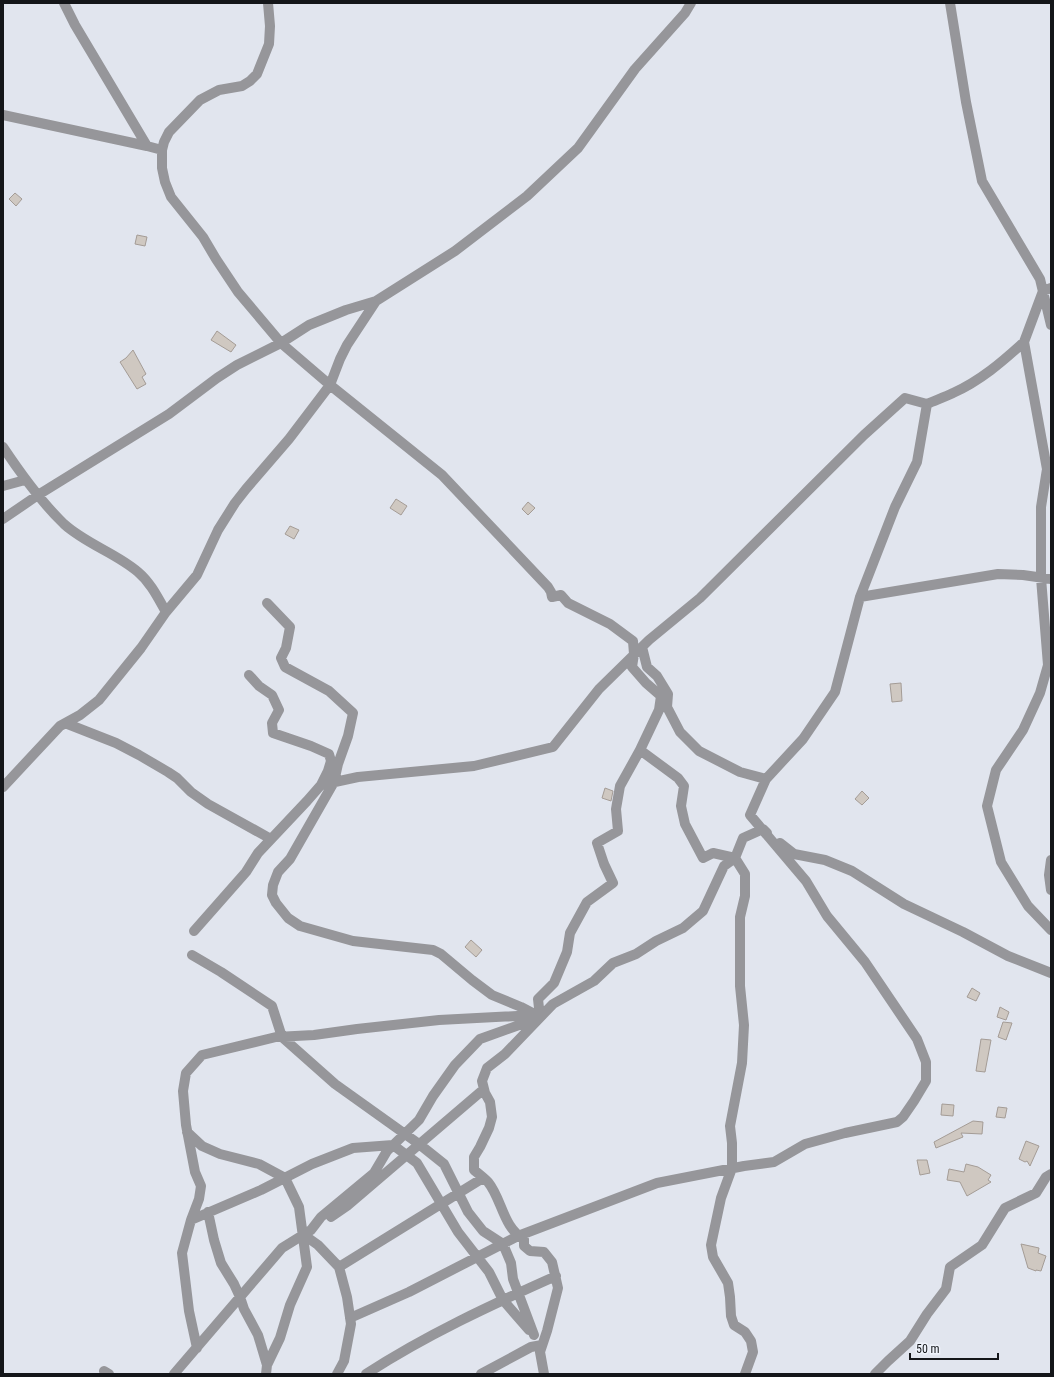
<svg xmlns="http://www.w3.org/2000/svg" width="1054" height="1377" viewBox="0 0 1054 1377" font-family="'Roboto Condensed',sans-serif">
<style>
.building{fill:#cfc8c1;stroke:#a49c96}
.lines{fill:none;stroke-linecap:round;stroke-linejoin:round}
.minor{stroke:#96969a;stroke-width:10}
</style>
<rect width="100%" height="100%" fill="#e1e5ee"/>
<path class="building" d="M15,193L22,199L16,206L9,199Z
M137,235L147,237L145,246L135,244Z
M217,331L236,345L231,352L211,340Z
M133,350L146,374L142,377L146,384L137,389L120,362L126,358Z
M396,499L407,506L401,515L390,508Z
M528,502L535,508L528,515L522,509Z
M290,526L299,530L294,539L285,534Z
M901,683L902,701L892,702L890,684Z
M605,788L613,791L611,801L602,798Z
M862,791L869,798L862,805L855,799Z
M471,940L482,950L476,957L465,947Z
M972,988L980,993L976,1001L967,997Z
M1000,1007L1009,1012L1006,1020L997,1017Z
M1003,1022L1012,1023L1006,1040L998,1037Z
M981,1039L991,1040L985,1072L976,1071Z
M942,1104L954,1105L953,1116L941,1115Z
M998,1107L1007,1108L1005,1118L996,1117Z
M973,1121L983,1122L982,1134L961,1133L963,1137L936,1148L934,1142Z
M1026,1141L1039,1146L1030,1166L1027,1161L1025,1162L1019,1159Z
M917,1160H927L930,1173L920,1175Z
M966,1164L978,1167L991,1175L988,1180L991,1182L967,1196L960,1182L947,1180L949,1169L964,1172Z
M1021,1244L1039,1248L1038,1253L1046,1256L1041,1271L1036,1270V1271L1028,1268Z"/>
<g class="lines">
<path class="minor" d="M64,3L75,25L147,146
M268,3L270,26L269,44L257,74L250,81L242,86L219,90L200,100L169,132L164,142L162,150V168L165,182L171,197L203,237L216,259L238,292L281,343L330,385L442,475L548,587L551,592L552,597L561,595L568,603L610,624L633,641L634,654L632,667L646,683L661,696L659,710L640,750L678,778L684,786L681,806L685,824L703,858L713,853L735,858L745,874V896L740,917V986L744,1025L742,1063L730,1126L732,1143V1168L721,1198L711,1245L713,1257L728,1283L730,1297L731,1316L734,1325L745,1332L751,1341L753,1352L745,1374
M950,3L966,102L982,181L1040,279L1051,325
M3,115L147,146L162,150
M1051,288L1043,291L1024,342L1047,469L1041,507V578L1048,665L1040,693L1023,730L996,770L987,806L1001,862L1028,906L1051,930
M3,447C21,474 40,501 64,524C86,544 116,553 138,572C151,583 158,598 166,612
M3,486L25,480
M3,519L38,495L169,414L217,378L237,365L281,343L309,325L346,310L376,301L455,251L527,196L578,148L635,69L685,13L691,3
M860,597L998,574L1023,575L1051,579
M267,603L290,627L286,648L281,658L285,667L329,691L353,713L348,736L338,764L334,782L290,859L278,872L273,885L272,895L276,903L288,918L300,926L353,941L433,950L441,954L472,980L492,995L521,1007L540,1017
M65,723L116,743L139,755L168,772L177,778L191,792L208,804L271,839
M766,779L803,739L835,692L860,597L895,507L917,462L927,404C936,400 945,397 953,393C980,381 1002,362 1024,342
M321,785L358,777L474,766L553,747L599,689L649,640L700,598L864,435L905,398L927,404
M3,787L60,726L80,715L99,700L141,648L166,612L197,575L218,530L235,503L246,489L289,439L330,385L340,359L347,345L376,301
M780,843L794,854L825,860L852,871L904,904L963,932L1008,956L1051,973
M1051,860L1049,875L1051,890
M194,931L246,872L258,853L307,801L321,785L328,771L331,761L329,754L311,746L273,733L272,723L279,710L272,695L259,686L249,675
M192,955L221,972L272,1006L282,1037L335,1084L419,1144L444,1164L468,1212L483,1231L503,1244L511,1263L513,1279L534,1335
M540,1017L538,999L554,983L567,952L570,933L587,902L613,883L604,864L597,843L618,831L616,809L620,786L640,750
M187,1132L202,1146L220,1154L259,1164L285,1178L299,1207L307,1267L290,1305L280,1338L267,1365L266,1374
M208,1212L214,1240L221,1263L234,1284L240,1297L244,1309L258,1335L267,1365
M331,1217L347,1206L484,1089
M191,1220L261,1190L312,1164L353,1148L393,1145L417,1163L458,1232L489,1272L503,1300L529,1330
M304,1235L318,1245L339,1267L347,1297L351,1324L344,1361L337,1374
M339,1267L483,1178
M350,1318L409,1292L518,1236L657,1183L744,1166L774,1162L805,1144L845,1133L897,1122L903,1117L914,1101L926,1081V1062L917,1039L865,962L827,916L806,881L750,815L766,779L740,772L699,751L680,732L667,707L668,694L657,676L647,667L642,647
M197,1348L189,1311L182,1253L191,1220L199,1199L201,1186L195,1172L186,1125L183,1091L186,1073L202,1055L276,1037L314,1035L357,1029L439,1020L536,1015
M104,1371L109,1374
M174,1374L282,1248L311,1230L321,1217L374,1173L387,1151L419,1120L433,1096L455,1065L480,1039L536,1019
M366,1374C426,1335 491,1305 556,1276
M481,1374L531,1347L542,1345
M544,1374L540,1352L547,1331L558,1288L552,1262L544,1252L530,1251L524,1246V1239C503,1228 502,1199 488,1182C484,1178 479,1174 474,1170V1157L480,1147L489,1128L492,1117L490,1102L485,1093L482,1081L487,1068L505,1054L553,1004L594,981L613,963L636,954L656,941L683,928L703,911L724,866L735,858L743,838L763,829L767,833
M875,1374L888,1361L910,1341L927,1314L946,1289L950,1267L982,1245L1005,1208L1036,1193L1046,1177L1051,1174"/>
</g>
<rect width="1054" height="1377" fill="none" stroke="#141619" stroke-width="8"/>
<path d="M910 1353v6h88v-6" fill="none" stroke="#141619" stroke-width="2"/>
<text x="916" y="1353" font-size="12" fill="#141619" stroke="#eff3fb" stroke-width="3" paint-order="stroke">50 m</text>
</svg>
